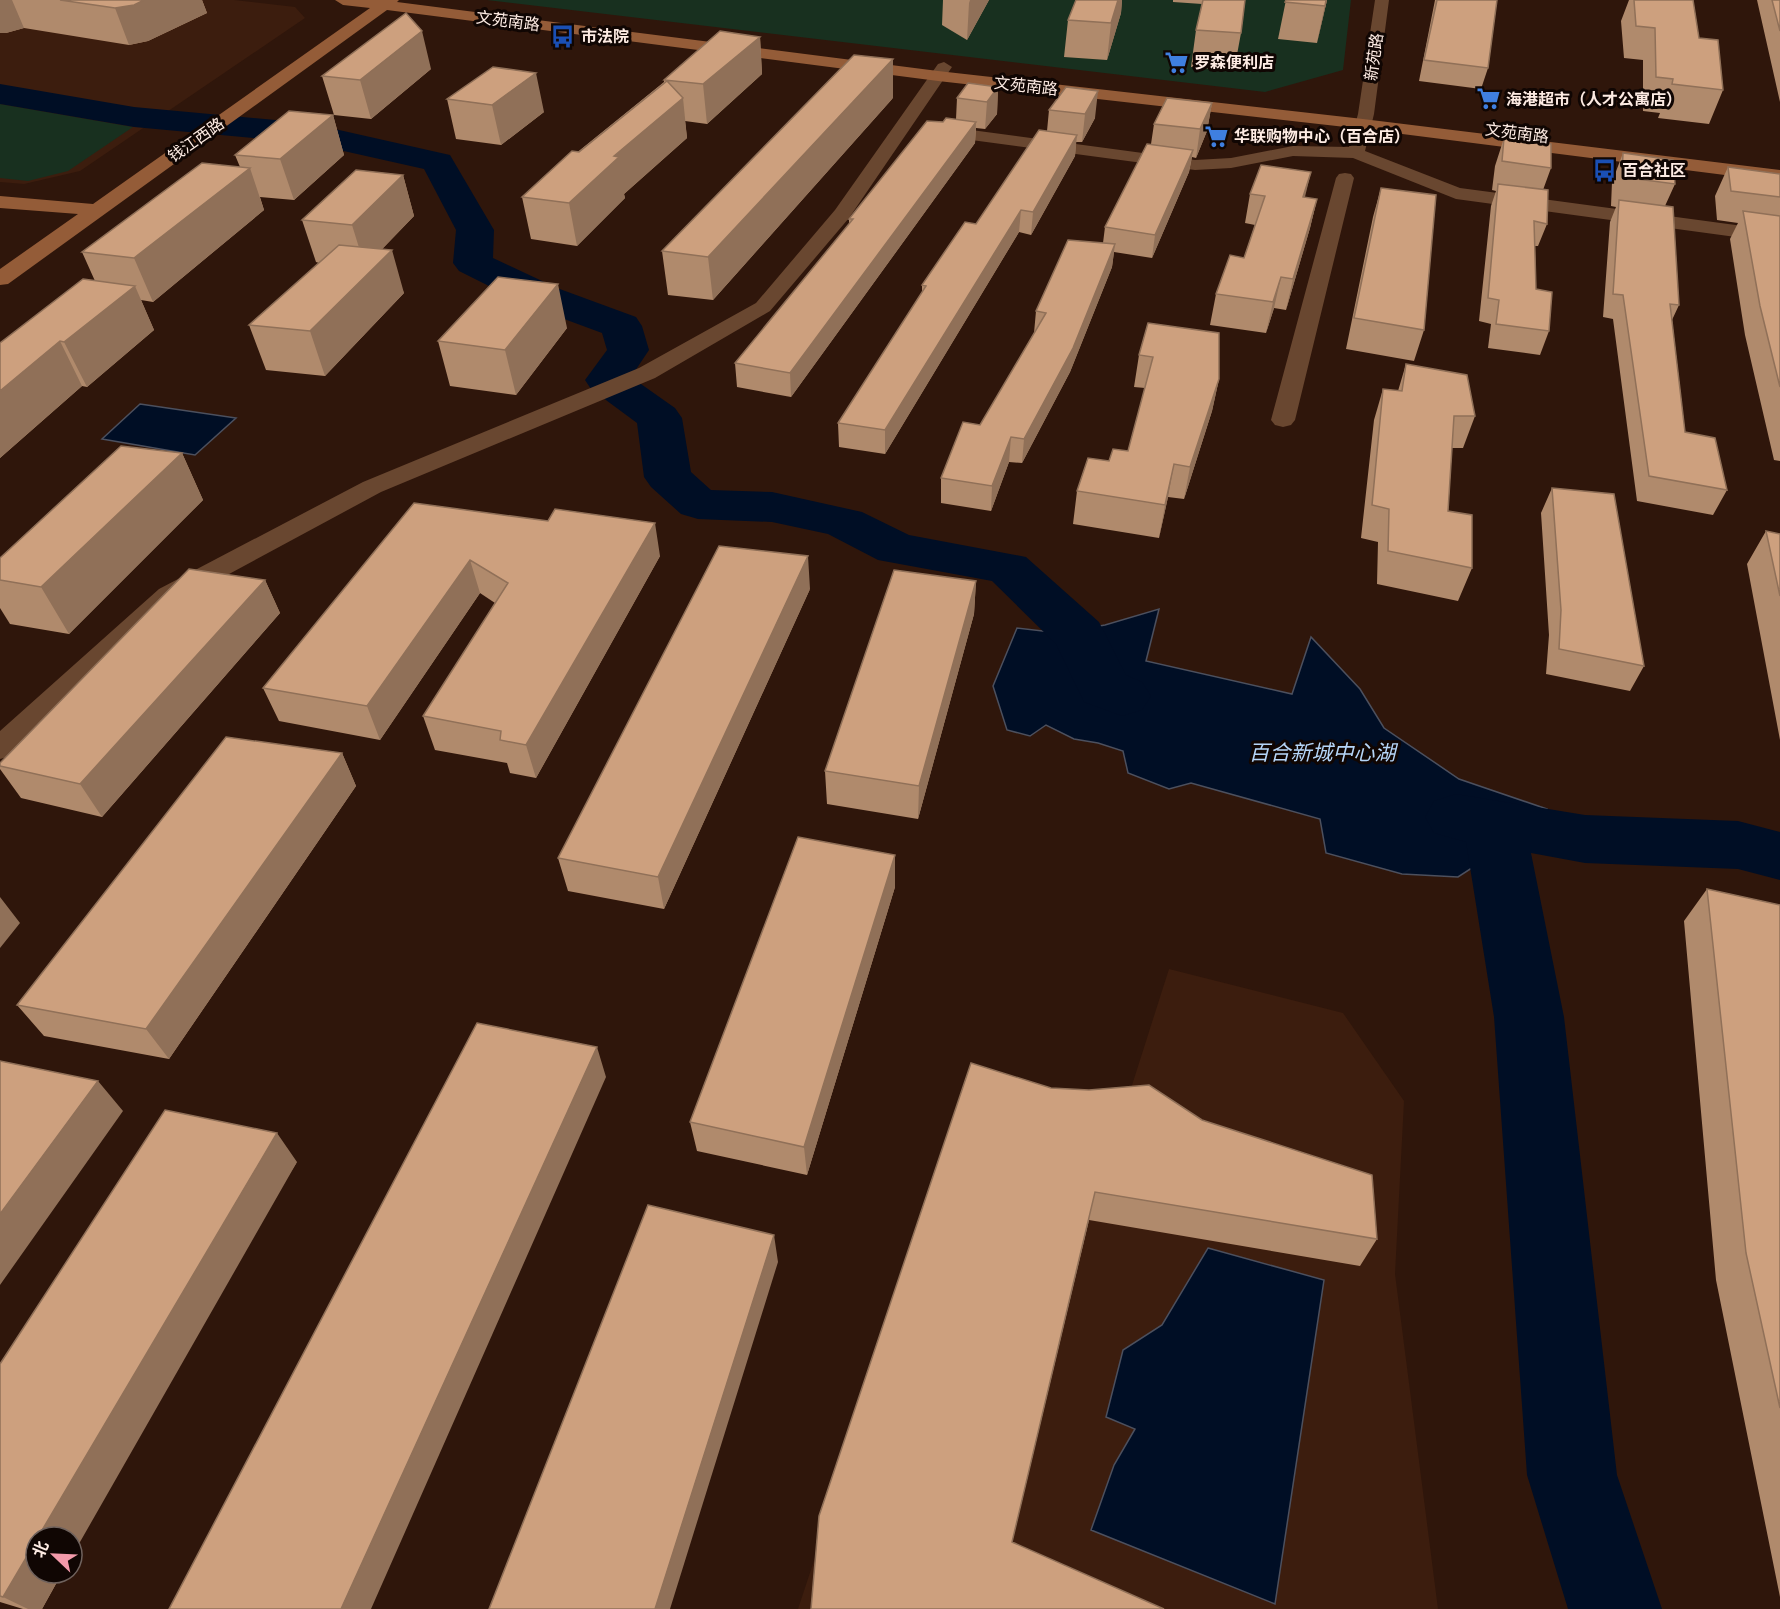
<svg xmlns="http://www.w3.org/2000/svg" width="1780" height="1609" viewBox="0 0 1780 1609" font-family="'Zilla Slab','Noto Sans SC',serif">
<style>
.built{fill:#3c1d0e}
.green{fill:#18301f}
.water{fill:#000e25;stroke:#4c505e;stroke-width:1.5}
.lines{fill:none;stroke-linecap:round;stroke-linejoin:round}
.river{fill:#000e25;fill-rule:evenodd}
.street{fill:#694730;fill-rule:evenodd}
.secondary{fill:#945c38;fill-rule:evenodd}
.wall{fill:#b08a6c}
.shaded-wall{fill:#907058}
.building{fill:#cda07e;stroke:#907058;stroke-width:1.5}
.labels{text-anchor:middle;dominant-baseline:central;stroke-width:6;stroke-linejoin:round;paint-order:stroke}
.far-street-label{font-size:16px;fill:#fdebe3;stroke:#100603}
.far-poi-label{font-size:16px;font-weight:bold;fill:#fdebe3;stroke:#100603;text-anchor:start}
.water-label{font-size:21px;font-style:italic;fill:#b5d5f8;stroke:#100603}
</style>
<rect width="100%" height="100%" fill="#2f160b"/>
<path class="built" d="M0,0H234L295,7L305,18L80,171L24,184L0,182Z
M1169,969L1343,1013L1404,1101L1395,1274L1438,1609H798L930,1210L1126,1104Z"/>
<path class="green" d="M487,0H1351L1343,70L1265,92Z
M0,104L133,127L68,171L28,181L0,178Z"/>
<path class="water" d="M140,404L236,418L195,455L102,439Z
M1159,609L1146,661L1292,694L1311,637L1360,689L1384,728L1459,779L1547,809L1535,846L1481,862L1458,877L1402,874L1326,853L1320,819L1191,783L1169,789L1128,773L1123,751L1098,743L1074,739L1046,725L1030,736L1007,730L993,686L1017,628L1060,633L1105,625Z
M1208,1248L1324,1280L1275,1604L1091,1530L1114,1465L1135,1429L1106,1417L1123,1350L1162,1325Z"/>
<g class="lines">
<path class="river" d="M0,84L134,107L308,123L450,155L494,230L493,258L557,288L636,317L642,326L649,350L631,377L675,408L682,418L691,472L711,490L772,492L862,512L909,535L1026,557L1099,622L1126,675L1142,682L1151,696L1142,710L1122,716L1084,702L1056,644L992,581L878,560L828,534L772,522L698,519L681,514L651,487L644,477L637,423L591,389L585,380L607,350L602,333L529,306L459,271L453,263L456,230L424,169L308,143L134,127L0,104Z
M1456,794L1585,815L1738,821L1780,832V880L1738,869L1585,863L1531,853L1564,1017L1617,1475L1662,1609H1568L1527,1475L1494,1017L1466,842L1434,833L1425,817L1434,801Z"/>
<path class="street" d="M1375,0H1389L1374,114L1365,151L1460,188L1780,231V243L1456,199L1353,158L1293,156L1231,168L1195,170L934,135L928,134L925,130L928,126L934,125L1195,160L1231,158L1293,146L1349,147L1358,114Z
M944,62L952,67L849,218L770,311L655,378L381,492L179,601L11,756L0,759V731L159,589L363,482L639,368L756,303L835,210L938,64Z
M1345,173L1351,174L1354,178L1295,420L1291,425L1283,427L1275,425L1271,420L1336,178L1339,174Z"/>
<path class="secondary" d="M335,0H399L397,2L938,71L1363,119L1780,170V182L1363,129L938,81L387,10L8,284L0,285V269L78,214L0,208V196L93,204L370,8L343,5Z"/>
</g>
<path class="wall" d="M0,0H202L207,13L148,41L129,45L24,28L6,33Z
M943,0H989L967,40L942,25Z
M1076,0H1122L1121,13L1107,60L1064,57L1068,20Z
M1173,0H1245L1241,33L1234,71L1191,67L1196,30L1202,4L1173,2Z
M1286,0H1327L1317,43L1278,39Z
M1435,0H1497L1488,68L1481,89L1419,81Z
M1629,0H1693L1699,38L1723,90L1709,124L1658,118L1660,113L1643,111V60L1624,58L1621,21Z
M1757,0H1780V102Z
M760,37L762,74L707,124L685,121L687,138L624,194L625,198L577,246L531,239L522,197L664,82V80Z
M431,69L371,119L334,115L322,76Z
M998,87L997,114L985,129L976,128L975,143L791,397L737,387L735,363L849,225V219L943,122L956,119L957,98Z
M1066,87L1095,118L1082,142H1076L1075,156L1031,235L1019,232L885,454L839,447L838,423L922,292V285L976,224L1047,131L1049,110Z
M893,98L713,300L668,295L662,251Z
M447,99L544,112L501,145L456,139Z
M1212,103L1207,131L1196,158L1192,157L1189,172L1152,258L1114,252L1112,267L1070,372L1022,463L1009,462L991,511L941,503V478L980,425L1034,333L1036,311L1103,243L1105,227L1151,144L1154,124Z
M333,115L344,155L294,200L260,197L264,210L153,302L141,300L154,330L87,387L82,386L0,458V343L95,281L82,252L240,167L235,155Z
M1504,138L1551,168L1543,190L1547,224L1538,246H1535L1536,289L1549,331L1540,355L1488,348L1491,324L1479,321L1491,206L1496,191L1492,190L1495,166Z
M1623,153L1675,184L1665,206L1679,305L1672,320L1685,432L1727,490L1713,515L1637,501L1613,319L1603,317L1610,222L1616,207L1611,206L1612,182Z
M1728,167L1780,174V461L1774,460L1745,335L1730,239L1738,223L1717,220L1715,196Z
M403,175L414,216L382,249L404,293L325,376L266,370L249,325L319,263L316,262L302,220Z
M1381,188L1424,330L1414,361L1346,349L1373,217Z
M1250,194L1317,199L1310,228L1286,310L1274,308L1266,333L1210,325L1216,294L1244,258L1255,225L1245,223Z
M1148,323L1219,379L1212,411L1184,499L1168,497L1159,538L1073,524L1077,491L1109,461L1128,451L1145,388L1134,387L1139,355Z
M567,328L516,395L450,386L438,341Z
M1406,364L1475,416L1463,448H1452L1448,511L1472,568L1458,601L1377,584L1378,542L1361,538L1374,420L1383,389L1398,391Z
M182,453L203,500L69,634L10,624L0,608V558Z
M1552,488L1644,666L1630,691L1546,674L1549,635L1541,513Z
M414,503L660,556L536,778L510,773L507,763L435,750L423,716L495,603L480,593L380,740L279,721L263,688Z
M1766,531L1780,534V740L1747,564Z
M265,580L280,613L102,817L21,798L0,769V763Z
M976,581L974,614L918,819L827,804L825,771Z
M810,589L664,909L568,891L558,858Z
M342,753L356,786L169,1059L44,1036L17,1005Z
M895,855V887L807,1175L697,1151L690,1122Z
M1707,889L1780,905V1597L1716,1280L1684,921Z
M971,1063L1377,1239L1360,1266L1089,1220L1012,1542L811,1609Z
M297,1162L36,1573H62L42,1609H23L0,1602V1364Z"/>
<path class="shaded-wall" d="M0,0H12L24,28L6,33H0Z
M144,0H202L207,13L148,41L129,45L115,8Z
M970,0H989L967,40L969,3Z
M1118,0H1122L1121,13L1107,60L1111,23Z
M1326,0H1327L1317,43Z
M422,31L431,69L371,119L360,80Z
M760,37L762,74L707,124L703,84Z
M893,59V98L713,300L708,257Z
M536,73L544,112L501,145L492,105Z
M998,87L997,114L985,129L987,102Z
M1098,91L1095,118L1082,142L1085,114Z
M683,98L687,138L624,194L625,198L577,246L569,203L614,156Z
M1212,103L1207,131L1196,158L1200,129Z
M333,115L344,155L294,200L280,159Z
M976,122L975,143L791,397L790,373Z
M1077,135L1075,156L1031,235L1033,212Z
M1193,150L1189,172L1152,258L1155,235Z
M250,168L264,210L153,302L134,258Z
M1311,172L1304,201L1303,197Z
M403,175L414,216L365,267L352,225Z
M1317,199L1310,228L1286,310L1293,279Z
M1021,210L1019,232L885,454V430Z
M1115,244L1112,267L1070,372L1022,463L1024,439Z
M392,250L404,293L325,376L310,331Z
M1281,277L1274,308L1266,333L1273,302Z
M558,284L567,328L516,395L505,350Z
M135,286L154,330L87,387L64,342Z
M60,341L82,386L0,458V391Z
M1219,379L1212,411L1184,499L1190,467Z
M1011,437L1009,462L991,511L992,486Z
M182,453L203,500L69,634L41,587Z
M1174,464L1168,497L1159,538L1165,505Z
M655,523L660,556L536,778L526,745Z
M808,556L810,589L664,909L658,877Z
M470,560L480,593L380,740L367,706Z
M265,580L280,613L102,817L80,784Z
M976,581L974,614L918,819L919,786Z
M342,753L356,786L169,1059L146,1029Z
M895,855V887L807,1175L804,1147Z
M0,897L20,923L0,948Z
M597,1047L606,1077L371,1609H341Z
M98,1081L123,1111L0,1285V1214Z
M277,1133L297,1162L72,1556V1537H38Z
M774,1235L778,1262L670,1609H655Z
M36,1541V1573H62L42,1609H28L3,1597Z"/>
<path class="building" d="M60,0H144L134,5L115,8Z
M1076,0H1118L1111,23L1068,20Z
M1203,0H1245L1241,33L1196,30Z
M1286,0H1326L1325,6L1285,2Z
M1437,0H1497L1488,68L1424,60Z
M1634,0H1693L1699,38L1718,40L1723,90L1672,84L1673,79L1656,77L1655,28L1636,26Z
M1772,0H1780V31Z
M406,13L422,31L360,80L322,76Z
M720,31L760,37L703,84L664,80Z
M854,55L893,59L708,257L662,251Z
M493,67L536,73L492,105L447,99Z
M667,81L683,98L614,156L619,157L569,203L522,197L572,151L579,152Z
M968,83L998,87L987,102L957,98Z
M1066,87L1098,91L1085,114L1049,110Z
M1167,98L1212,103L1200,129L1154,124Z
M289,111L333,115L280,159L235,155Z
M946,118L976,122L790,373L735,363L853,219H849L927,121L943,122Z
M1039,130L1077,135L1033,212L1021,210L885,430L838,423L926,286L922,285L965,222L976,224Z
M1504,138L1551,144V168L1502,161Z
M1147,144L1193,150L1155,235L1105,227Z
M1623,153L1673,160L1675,184L1622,177Z
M202,163L250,168L134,258L82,252Z
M1261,165L1311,172L1303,197L1317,199L1293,279L1281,277L1273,302L1216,294L1230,255L1244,258L1265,196L1250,194Z
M1728,167L1780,174V197L1731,191Z
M356,170L403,175L352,225L302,220Z
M1498,184L1548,190L1547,224L1534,221L1536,289L1552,292L1549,331L1496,324L1499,300L1488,298Z
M1381,188L1436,195L1424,330L1354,318Z
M1619,200L1673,207L1679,305L1670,304L1685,432L1715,438L1727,490L1649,476L1623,295L1613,294Z
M1743,211L1780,216V387L1760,306Z
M1068,240L1115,244L1073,348L1024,439L1011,437L992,486L941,478L963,422L980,425L1046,313L1036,311Z
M339,245L392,250L310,331L249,325Z
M498,277L558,284L505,350L438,341Z
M83,279L135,286L64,342L60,341L0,391V343Z
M1148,323L1219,333V379L1190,467L1174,464L1165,505L1077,491L1088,458L1109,461L1113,449L1128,451L1153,357L1139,355Z
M1406,364L1467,375L1475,416H1454L1448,511L1472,515V568L1388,551L1389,509L1372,505L1383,389L1402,391Z
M121,446L182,453L41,587L0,580V558Z
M1552,488L1614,494L1644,666L1559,649L1561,610Z
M414,503L548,521L555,509L655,523L526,745L500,740L501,731L423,716L508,583L470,560L367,706L263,688Z
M1766,531L1780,534V596Z
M719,546L808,556L658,877L558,858Z
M189,569L265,580L80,784L0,766V763Z
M894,570L976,581L919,786L825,771Z
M226,737L342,753L146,1029L17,1005Z
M798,837L895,855L804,1147L690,1122Z
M1707,889L1780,905V1408L1746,1253Z
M477,1023L597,1047L341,1609H169Z
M0,1061L98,1081L0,1214Z
M971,1063L1051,1088L1089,1090L1149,1085L1202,1120L1372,1175L1377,1239L1095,1192L1012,1542L1164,1609H811L819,1516Z
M165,1110L277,1133L38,1537H36V1541L3,1597L0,1596V1364Z
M648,1205L774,1235L655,1609H489Z"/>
<defs>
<symbol id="bus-bare" viewBox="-9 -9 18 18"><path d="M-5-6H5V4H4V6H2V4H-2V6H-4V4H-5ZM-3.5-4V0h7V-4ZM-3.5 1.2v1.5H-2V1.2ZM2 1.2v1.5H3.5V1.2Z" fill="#1a4fb4" stroke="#100603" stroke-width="2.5" paint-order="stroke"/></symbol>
<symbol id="supermarket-bare" viewBox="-9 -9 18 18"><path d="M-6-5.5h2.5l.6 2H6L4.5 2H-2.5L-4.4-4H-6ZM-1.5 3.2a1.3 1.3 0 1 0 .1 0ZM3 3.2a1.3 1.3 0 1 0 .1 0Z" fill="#3f7fe0" stroke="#100603" stroke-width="2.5" paint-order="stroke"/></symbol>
</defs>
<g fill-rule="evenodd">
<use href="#bus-bare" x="546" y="20" width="33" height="33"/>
<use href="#supermarket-bare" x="1160" y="46" width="33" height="33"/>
<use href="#supermarket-bare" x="1472" y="82" width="33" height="33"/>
<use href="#supermarket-bare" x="1200" y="120" width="33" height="33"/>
<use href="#bus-bare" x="1588" y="154" width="33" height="33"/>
</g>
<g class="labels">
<g class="far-street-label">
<text transform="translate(508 21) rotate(7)">文苑南路</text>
<text transform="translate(1374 57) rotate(-82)">新苑路</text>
<text transform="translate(1026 86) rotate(6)">文苑南路</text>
<text transform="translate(1517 133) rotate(7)">文苑南路</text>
<text transform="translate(196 140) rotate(-35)">钱江西路</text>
</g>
<g class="far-poi-label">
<text x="581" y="36">市法院</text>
<text x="1194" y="62">罗森便利店</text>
<text x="1506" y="99">海港超市（人才公寓店）</text>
<text x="1234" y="136">华联购物中心（百合店）</text>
<text x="1622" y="170">百合社区</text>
</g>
<g class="water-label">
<text x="1322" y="752">百合新城中心湖</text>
</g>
</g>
<g transform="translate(54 1555) rotate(293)"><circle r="28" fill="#100603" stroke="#6f625d" stroke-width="1.5"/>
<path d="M0-4.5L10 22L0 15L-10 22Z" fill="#f39aaa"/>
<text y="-9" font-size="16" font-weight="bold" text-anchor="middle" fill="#fdebe3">北</text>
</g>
</svg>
